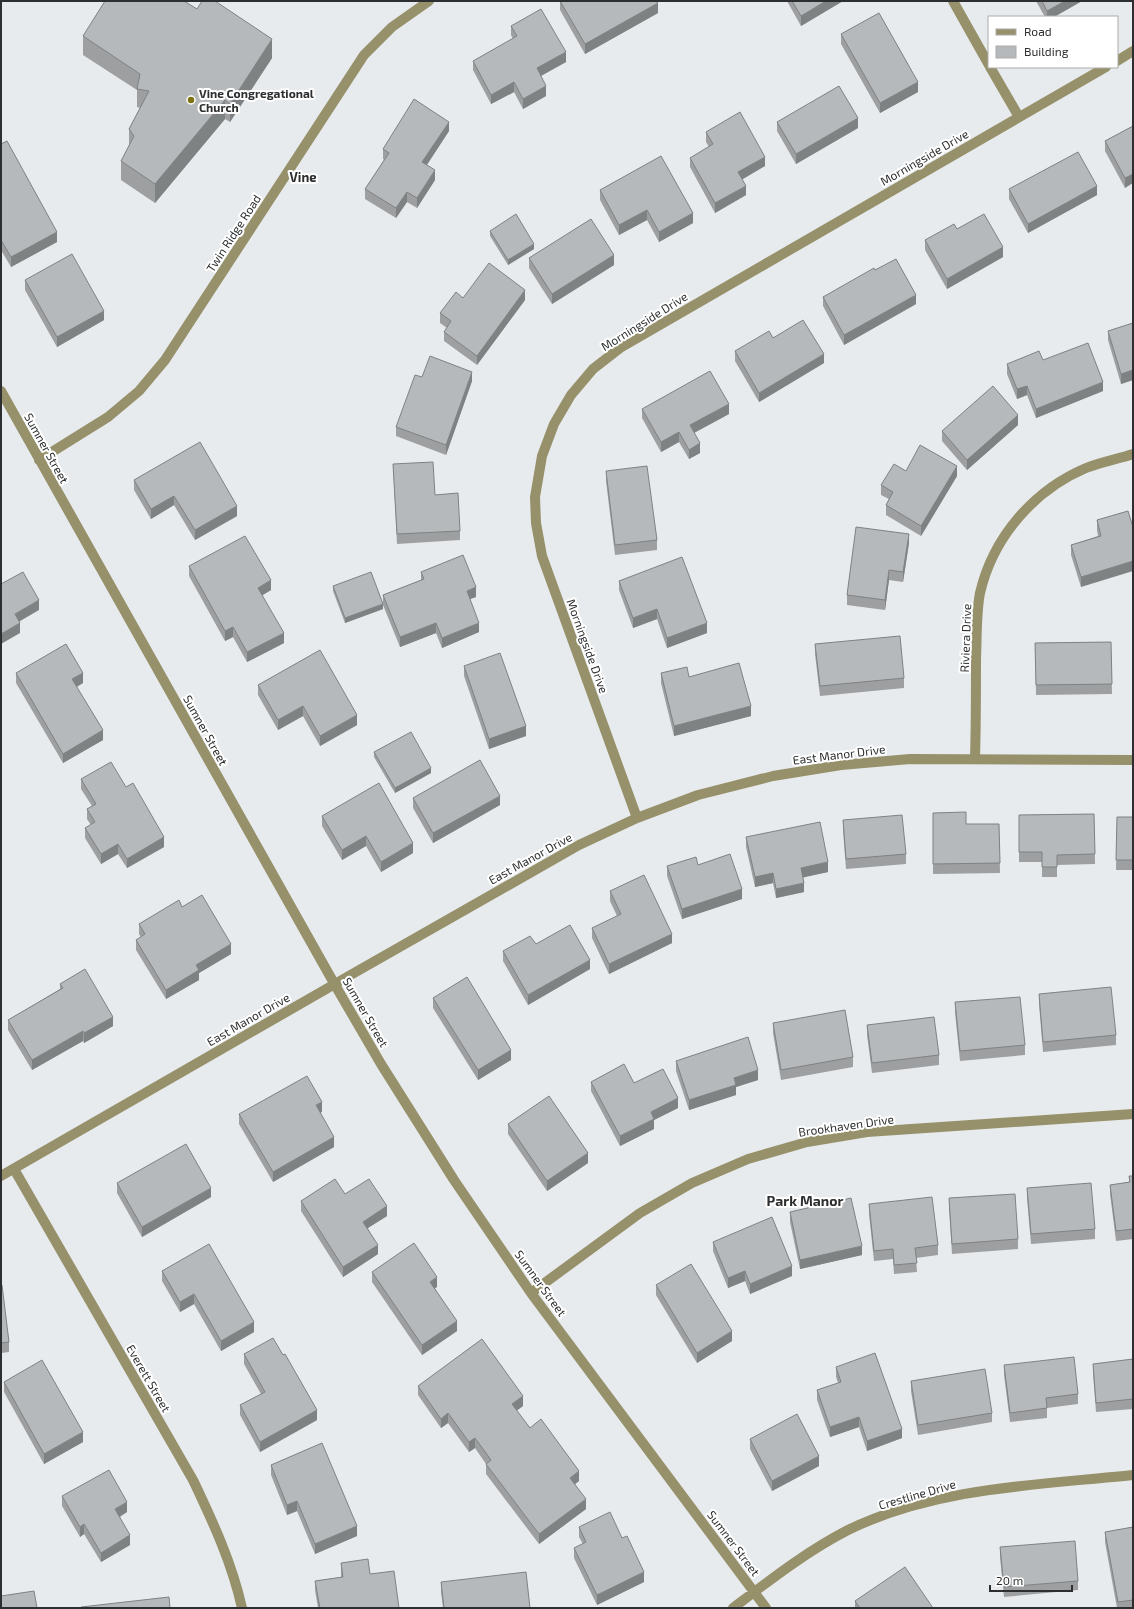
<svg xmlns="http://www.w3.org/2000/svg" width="1134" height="1609" viewBox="0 0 1134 1609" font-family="'Exo 2',sans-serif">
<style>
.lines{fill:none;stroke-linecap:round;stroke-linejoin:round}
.minor{stroke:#96916a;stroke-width:10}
.wall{fill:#9d9fa1}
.shaded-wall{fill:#7f8283}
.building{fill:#b6b9bb;stroke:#7f8283}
.poi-dot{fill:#7e7213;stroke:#fff;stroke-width:1.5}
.labels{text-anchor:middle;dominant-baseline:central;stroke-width:4;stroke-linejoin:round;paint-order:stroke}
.poi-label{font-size:12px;font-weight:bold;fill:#2d2e2f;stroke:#fff;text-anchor:start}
.street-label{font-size:12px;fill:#2d2e2f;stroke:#fff}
.neighbourhood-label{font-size:13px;font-weight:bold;fill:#2d2e2f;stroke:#fff}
.quarter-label{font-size:14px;font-weight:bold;fill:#2d2e2f;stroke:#fff}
</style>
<rect width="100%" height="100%" fill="#e8ebee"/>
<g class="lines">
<path class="minor" d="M953,1L989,65
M1117,61L1133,51
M990,67L1019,117
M1,391L335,985L381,1064L454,1180L531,1293L766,1608
M39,460L108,417L139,391L165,360L364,55L392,27L429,1
M975,759C976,726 976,693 976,659C977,637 976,614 980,593C993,537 1034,490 1086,468C1101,462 1118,459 1133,454
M637,818L542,556L536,523L535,497L542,456L554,424L571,395L593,369L620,348L1106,67
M14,1169L193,1480C213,1522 232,1563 242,1608
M1,1176L354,973L579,845L637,818L698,795L773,776L841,765L910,759L1133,760
M531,1293L640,1213L692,1183L748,1159L807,1142L867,1132L1133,1114
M733,1608C770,1580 807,1551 848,1530C936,1487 1038,1485 1133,1475"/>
</g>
<path class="wall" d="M560,1H656L658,13L585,54L560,10Z
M787,1H843L801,26Z
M1036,1H1082L1054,17H1045Z
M511,26L566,62L541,76L546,96L523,109L514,92L491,104L473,70V61L513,39L511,35Z
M841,34L918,92L880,113L841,44Z
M83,36L272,58L230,122L225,119L155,203L121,180V161L129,146V129L140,108L137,107V90L83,55Z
M777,122L858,128L796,164L777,131Z
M1133,126L1125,188L1105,151V141Z
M449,131L427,165L435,180L417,208L407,202L396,218L365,199V189L384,160L383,159V149Z
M706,132L765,166L742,179L746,195L715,213L690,167V158L709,147L706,142Z
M1,144L57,242L11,267L1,250Z
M1009,189L1097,195L1028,233L1009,199Z
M600,190L693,223L659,242L647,220L619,235L600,200Z
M957,229L1003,257L947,289L925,250V240Z
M490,231L534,249L508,265L490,236Z
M529,258L614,265L552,304L529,268Z
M875,270L916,304L844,345L823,306V297Z
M25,280L104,320L57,347L25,290Z
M463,298L525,300L477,365L444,341V332L447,328L440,323V313Z
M1133,323V380L1121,384L1108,340V331Z
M735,351L824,363L759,402L735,361Z
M1043,360L1103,391L1036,418L1027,395L1017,399L1007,374V364Z
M422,377L472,381L446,455L396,436V427Z
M642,409L729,414L694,433L700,453L689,459L679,442L661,452L642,418Z
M1018,425L967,470L942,441V431Z
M393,464L435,495L460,531V540L397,544Z
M606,471L657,540V550L615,555L606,481Z
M906,471L957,476L921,536L886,515V505L889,499L881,495V485Z
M134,480L237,516L195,540L174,505L151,519L134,490Z
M1128,511L1081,587L1071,555V545L1098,536L1097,530V520Z
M909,543L903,582L889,580L885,610L847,605V595Z
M189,566L271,590L262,595L284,643L247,662L233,637L225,641L189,576Z
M421,572L476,597L470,599L479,632L442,648L436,633L400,647L383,605V595L421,580Z
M619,581L707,633L667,648L657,619L633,628L619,590Z
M333,586L383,609L345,623L333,591Z
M1111,642L1112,694L1036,695L1035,643Z
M815,644L904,678V688L820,696L815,654Z
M464,666L526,736L489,749L464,676Z
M16,673L83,683L77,687L103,740L63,763L16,683Z
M661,673L689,677L751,716L674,736L661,683Z
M258,685L357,725L320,746L303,716L278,730L258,695Z
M374,752L431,773L395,793L374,757Z
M81,779L126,787L164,847L127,868L118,854L101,864L85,838V828L91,825L87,819V809L92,806L81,789Z
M413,798L500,805L433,843L413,808Z
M933,813L966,824H999L1000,873L933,874Z
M1094,814L1095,864L1057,865V877H1042V862H1019V815Z
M322,816L413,853L381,872L366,846L342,860L322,826Z
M1117,817H1133V870H1116Z
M843,820L906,854V864L846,869L843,830Z
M746,837L828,872L803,877L804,892L776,898L773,883L755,887L746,847Z
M698,865L742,899L682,919L667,876V866Z
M610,891L672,943L609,974L592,938V928L617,916L610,901Z
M182,907L231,954L199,973V980L166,999L136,950V940L141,937L139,934V924Z
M503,951L590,969L528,1005L503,961Z
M60,984L113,1026L84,1043L83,1041L32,1070L8,1030V1020L60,989Z
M1039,994L1116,1035V1045L1043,1052L1039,1004Z
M433,998L511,1060L478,1080L433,1008Z
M955,1002L1025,1045V1055L960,1061L955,1012Z
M773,1023L853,1057V1067L781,1080L773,1033Z
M867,1025L939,1055V1065L872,1073L867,1035Z
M676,1061L758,1080L736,1087V1095L689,1110L676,1071Z
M591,1082L634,1083L678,1108L654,1120V1129L620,1146L591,1091Z
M320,1112L334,1147L273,1182L239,1124V1114L322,1112Z
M508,1124L588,1163L547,1191L508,1134Z
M1129,1176H1133V1239L1116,1241L1110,1194V1185L1129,1182Z
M117,1183L211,1197L142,1237L117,1193Z
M1027,1188L1095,1229V1239L1031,1244L1027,1198Z
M345,1194L387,1216L368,1228L378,1254L343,1277L301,1211V1201Z
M949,1198L1018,1239V1249L952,1254L949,1208Z
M869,1204L938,1245V1255L916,1258L917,1272L894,1274L893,1259L874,1261L869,1214Z
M790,1212L862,1255L800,1269L790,1222Z
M713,1242L792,1276L750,1294L745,1281L728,1288L713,1251Z
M162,1271L254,1332L221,1351L194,1304L180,1312L162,1281Z
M372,1272L437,1287L435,1288L457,1331L422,1355L372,1282Z
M1,1285L9,1342V1352L1,1353Z
M656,1285L732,1341L697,1363L656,1295Z
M244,1354L317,1420L260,1452L240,1415V1405L261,1394L244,1364Z
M1133,1359V1409L1096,1412L1093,1373V1364Z
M1004,1365L1078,1394V1404L1047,1408V1418L1010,1422L1004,1375Z
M836,1367L902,1438L867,1451L859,1427L830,1437L817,1400V1390L838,1383L836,1377Z
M911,1381L992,1413V1422L918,1435L911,1391Z
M4,1382L83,1442L44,1464L4,1392Z
M418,1386L523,1406L516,1411L530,1428L579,1481L575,1484L586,1509L539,1544L486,1474V1464L475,1448L469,1452L448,1423L441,1428L418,1395Z
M750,1439L819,1466L772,1491L750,1449Z
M271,1465L357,1536L315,1554L297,1511L287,1515L271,1475Z
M62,1496L127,1512L120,1517L130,1545L101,1562L84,1534L80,1537L62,1506Z
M579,1527L622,1538L644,1582L597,1605L574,1558V1548L583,1544L579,1537Z
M1133,1527V1608H1117L1105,1542V1532Z
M1000,1547L1078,1581V1590L1004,1597L1000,1557Z
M341,1563L370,1574L399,1608H318L315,1590V1581L341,1577Z
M441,1582L530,1608H443L441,1592Z
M855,1601L933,1608H855Z"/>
<path class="shaded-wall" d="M826,1H843L801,26V16Z
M1065,1H1082L1054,17H1047V11Z
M658,3V13L585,54V44Z
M272,39V58L230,122V104Z
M566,52V62L537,78V68Z
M514,82V92L491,104V95Z
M918,82V92L880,113V103Z
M546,86V96L523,109V99Z
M225,100V119L155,203V184Z
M858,118V128L796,164V154Z
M449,122V131L422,172V162Z
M765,157V166L738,182V172Z
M435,170V180L417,208V198Z
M1133,174V183L1125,188V178Z
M746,186V195L715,213V203Z
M1097,186V195L1028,233V224Z
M407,192V202L396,218V208Z
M647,210V220L619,235V225Z
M693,213V223L659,242V232Z
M57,232V242L11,267V257Z
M534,244V249L508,265V260Z
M1003,247V257L947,289V279Z
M614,255V265L552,304V294Z
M525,290V300L477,365V356Z
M916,295V304L844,345V335Z
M104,311V320L57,347V337Z
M824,354V363L759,402V393Z
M1133,370V380L1121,384V374Z
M472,372V381L446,455V445Z
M1103,382V391L1036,418V409Z
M1027,386V395L1017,399V389Z
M729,404V414L690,435V425Z
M1018,415V425L967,470V460Z
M679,432V442L661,452V442Z
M700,443V453L689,459V450Z
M957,466V476L921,536V526Z
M174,496V505L151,519V509Z
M237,506V516L195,540V530Z
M909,534V543L903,582V572Z
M1133,561V571L1081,587V577Z
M889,570V580L885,610V600Z
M271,580V590L258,598V588Z
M476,587V597L467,600V591Z
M39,600V610L15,624V614Z
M383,604V609L345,623V618Z
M657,609V619L633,628V618Z
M20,623V633L1,644V634Z
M436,623V633L400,647V637Z
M479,623V632L442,648V638Z
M707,623V633L667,648V638Z
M233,627V637L225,641V631Z
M284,633V643L247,662V652Z
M83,673V683L72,689V679Z
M303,706V716L278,730V720Z
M751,706V716L674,736V726Z
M357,715V725L320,746V736Z
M526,726V736L489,749V739Z
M103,730V740L63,763V754Z
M431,768V773L395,793V788Z
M500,796V805L433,843V833Z
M366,836V846L342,860V850Z
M164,837V847L127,868V859Z
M413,843V853L381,872V862Z
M118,844V854L101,864V854Z
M828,862V872L801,878V868Z
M773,873V883L755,887V877Z
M804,883V892L776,898V889Z
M742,889V899L682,919V909Z
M672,934V943L609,974V964Z
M231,944V954L199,973V980L166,999V990L196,965Z
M590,960V969L528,1005V995Z
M113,1017V1026L84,1043V1033Z
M83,1031V1041L32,1070V1060Z
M511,1050V1060L478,1080V1070Z
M758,1070V1080L736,1087V1095L689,1110V1100L734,1078Z
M678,1098V1108L654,1120V1129L620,1146V1136L651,1112Z
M322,1102V1112L316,1115V1105Z
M334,1137V1147L273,1182V1172Z
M588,1153V1163L547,1191V1181Z
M211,1188V1197L142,1237V1227Z
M387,1206V1216L363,1231V1222Z
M378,1245V1254L343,1277V1267Z
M862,1246V1255L800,1269V1260Z
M792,1266V1276L750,1294V1284Z
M745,1271V1281L728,1288V1278Z
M437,1277V1287L430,1291V1282Z
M194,1294V1304L180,1312V1302Z
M457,1321V1331L422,1355V1345Z
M254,1322V1332L221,1351V1341Z
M732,1331V1341L697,1363V1353Z
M523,1396V1406L512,1414V1404Z
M317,1410V1420L260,1452V1442Z
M448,1413V1423L441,1428V1419Z
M859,1417V1427L830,1437V1427Z
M902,1429V1438L867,1451V1441Z
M83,1432V1442L44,1464V1454Z
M475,1438V1448L469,1452V1442Z
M819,1456V1466L772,1491V1481Z
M579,1471V1481L570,1488V1478Z
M586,1499V1509L539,1544V1534Z
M297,1501V1511L287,1515V1505Z
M127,1502V1512L115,1519V1509Z
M84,1524V1534L80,1537V1527Z
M357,1526V1536L315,1554V1544Z
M130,1535V1545L101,1562V1553Z
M644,1572V1582L597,1605V1595Z"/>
<path class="building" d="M105,1H184L197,9L202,1H215L272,39L230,104L225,100L155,184L121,161L134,136L129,129L149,91L137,89L140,74L83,36Z
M560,1H656L658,3L585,44Z
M792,1H826L801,16Z
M1042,1H1065L1047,11Z
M541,9L566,52L537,68L546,86L523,99L514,82L491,95L473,61L517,36L511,26Z
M879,13L918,82L880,103L841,34Z
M839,86L858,118L796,154L777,122Z
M414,99L449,122L422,162L435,170L417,198L407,192L396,208L365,189L389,153L383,149Z
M740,112L765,157L738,172L746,186L715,203L690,158L713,144L706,132Z
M1133,126V174L1125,178L1105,141Z
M7,141L57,232L11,257L1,240V144Z
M1078,152L1097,186L1028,224L1009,189Z
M661,156L693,213L659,232L647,210L619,225L600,190Z
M516,214L534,244L508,260L490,231Z
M984,214L1003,247L947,279L925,240L954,224L957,229Z
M591,219L614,255L552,294L529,258Z
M72,254L104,311L57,337L25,280Z
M896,259L916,295L844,335L823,297L874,268L875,270Z
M489,263L525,290L477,356L444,332L451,321L440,313L456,292L463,298Z
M803,320L824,354L759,393L735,351L769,331L773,338Z
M1133,323V370L1121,374L1108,331Z
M1088,343L1103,382L1036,409L1027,386L1017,389L1007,364L1039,351L1043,360Z
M430,356L472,372L446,445L396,427L415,375L422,377Z
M710,371L729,404L690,425L700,443L689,450L679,432L661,442L642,409Z
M993,386L1018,415L967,460L942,431Z
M200,442L237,506L195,530L174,496L151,509L134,480Z
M920,445L957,466L921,526L886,505L893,492L881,485L894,464L906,471Z
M433,462L435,495L458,493L460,531L397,534L393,464Z
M647,466L657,540L615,545L606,471Z
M1128,511L1133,527V561L1081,577L1071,545L1101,536L1097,520Z
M856,527L909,534L903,572L889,570L885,600L847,595Z
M245,536L271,580L258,588L284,633L247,652L233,627L225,631L189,566Z
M463,555L476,587L467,591L479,623L442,638L436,623L400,637L383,595L424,579L421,572Z
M682,557L707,623L667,638L657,609L633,618L619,581Z
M23,572L39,600L15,614L20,623L1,634V584Z
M371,572L383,604L345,618L333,586Z
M900,636L904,678L820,686L815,644Z
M1111,642L1112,684L1036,685L1035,643Z
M66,644L83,673L72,679L103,730L63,754L16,673Z
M320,650L357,715L320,736L303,706L278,720L258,685Z
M500,653L526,726L489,739L464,666Z
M739,663L751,706L674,726L661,673L687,667L689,677Z
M411,732L431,768L395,788L374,752Z
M480,760L500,796L433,833L413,798Z
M111,762L126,787L133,783L164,837L127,859L118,844L101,854L85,828L95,822L87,809L96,804L81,779Z
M379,783L413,843L381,862L366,836L342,850L322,816Z
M966,812V824H999L1000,863L933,864V813Z
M1094,814L1095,854L1057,855V867H1042V852H1019V815Z
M902,815L906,854L846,859L843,820Z
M1117,817H1133V860H1116Z
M820,822L828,862L801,868L804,883L776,889L773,873L755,877L746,837Z
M730,854L742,889L682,909L667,866L696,857L698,865Z
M644,875L672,934L609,964L592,928L621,914L610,891Z
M202,895L231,944L196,965L199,970L166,990L136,940L145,934L139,924L179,900L182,907Z
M570,925L590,960L528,995L503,951L530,936L536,944Z
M85,969L113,1017L84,1033L83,1031L32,1060L8,1020L63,988L60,984Z
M467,977L511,1050L478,1070L433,998Z
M1111,987L1116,1035L1043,1042L1039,994Z
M1020,997L1025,1045L960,1051L955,1002Z
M845,1010L853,1057L781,1070L773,1023Z
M934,1017L939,1055L872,1063L867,1025Z
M748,1037L758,1070L734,1078L736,1085L689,1100L676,1061Z
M624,1064L634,1083L663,1069L678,1098L651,1112L654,1119L620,1136L591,1082Z
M307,1076L322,1102L316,1105L334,1137L273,1172L239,1114Z
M549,1096L588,1153L547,1181L508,1124Z
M186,1144L211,1188L142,1227L117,1183Z
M1129,1176H1133V1229L1116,1231L1110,1185L1130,1182Z
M335,1179L345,1194L369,1179L387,1206L363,1222L378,1245L343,1267L301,1201Z
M1091,1183L1095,1229L1031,1234L1027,1188Z
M1015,1194L1018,1239L952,1244L949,1198Z
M932,1197L938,1245L915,1248L917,1263L894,1265L893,1249L874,1251L869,1204Z
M851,1198L862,1246L800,1260L790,1212Z
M772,1217L792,1266L750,1284L745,1271L728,1278L713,1242Z
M414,1243L437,1277L430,1282L457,1321L422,1345L372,1272Z
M209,1244L254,1322L221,1341L194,1294L180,1302L162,1271Z
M691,1264L732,1331L697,1353L656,1285Z
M1,1285H2L9,1342L1,1343Z
M273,1338L283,1355L285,1354L317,1410L260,1442L240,1405L265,1392L244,1354Z
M482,1339L523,1396L512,1404L530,1428L541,1419L579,1471L570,1478L586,1499L539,1534L486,1464L491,1460L475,1438L469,1442L448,1413L441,1419L418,1386Z
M875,1353L902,1429L867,1441L859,1417L830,1427L817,1390L841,1382L836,1367Z
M1074,1357L1078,1394L1046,1398L1047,1408L1010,1413L1004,1365Z
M1133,1359V1399L1096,1403L1093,1364Z
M42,1360L83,1432L44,1454L4,1382Z
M985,1369L992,1413L918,1425L911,1381Z
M797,1414L819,1456L772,1481L750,1439Z
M322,1443L357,1526L315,1544L297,1501L287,1505L271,1465Z
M109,1470L127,1502L115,1509L130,1535L101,1553L84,1524L80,1527L62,1496Z
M610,1512L622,1538L627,1536L644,1572L597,1595L574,1548L586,1542L579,1527Z
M1133,1527V1600L1118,1602L1105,1532Z
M1075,1541L1078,1581L1004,1587L1000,1547Z
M368,1559L370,1574L394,1571L399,1608H320L315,1581L343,1577L341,1563Z
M905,1567L933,1608H860L855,1601Z
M526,1572L530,1608H444L441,1582Z
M34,1591L37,1608H1V1596Z
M169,1597L170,1608H81V1607Z"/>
<circle class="poi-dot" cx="191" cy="100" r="4"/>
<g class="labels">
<g class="poi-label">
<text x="199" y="93">Vine Congregational<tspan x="199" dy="14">Church</tspan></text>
</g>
<g class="street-label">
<text transform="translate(924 157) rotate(-30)">Morningside Drive</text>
<text transform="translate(233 233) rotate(-57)">Twin Ridge Road</text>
<text transform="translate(644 321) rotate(-32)">Morningside Drive</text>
<text transform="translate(47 448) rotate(61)">Sumner Street</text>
<text transform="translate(965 638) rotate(-88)">Riviera Drive</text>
<text transform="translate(588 646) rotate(70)">Morningside Drive</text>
<text transform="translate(206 730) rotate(61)">Sumner Street</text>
<text transform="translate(839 754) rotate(-7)">East Manor Drive</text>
<text transform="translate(530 858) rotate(-29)">East Manor Drive</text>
<text transform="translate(366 1012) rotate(60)">Sumner Street</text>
<text transform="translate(248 1019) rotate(-30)">East Manor Drive</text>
<text transform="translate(846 1125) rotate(-8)">Brookhaven Drive</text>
<text transform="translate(541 1283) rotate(54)">Sumner Street</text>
<text transform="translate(149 1378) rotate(60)">Everett Street</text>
<text transform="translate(917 1494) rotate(-16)">Crestline Drive</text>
<text transform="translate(734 1543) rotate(53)">Sumner Street</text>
</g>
<g class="neighbourhood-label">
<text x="303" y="177">Vine</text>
</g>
<g class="quarter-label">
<text x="805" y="1200">Park Manor</text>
</g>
</g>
<rect width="1134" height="1609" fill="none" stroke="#2d2e2f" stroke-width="4"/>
<rect x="988" y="16" width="130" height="52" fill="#ffffff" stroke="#ababac"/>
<rect x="996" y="29" width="20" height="6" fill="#96916a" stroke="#ababac"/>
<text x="1024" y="36" font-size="12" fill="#2d2e2f">Road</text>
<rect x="996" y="46" width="20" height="12" fill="#b6b9bb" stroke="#ababac"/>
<text x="1024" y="56" font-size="12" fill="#2d2e2f">Building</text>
<path d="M990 1585v6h82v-6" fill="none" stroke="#2d2e2f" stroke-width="2"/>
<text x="996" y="1585" font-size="12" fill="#2d2e2f" stroke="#ffffff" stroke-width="3" paint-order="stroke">20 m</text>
</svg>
